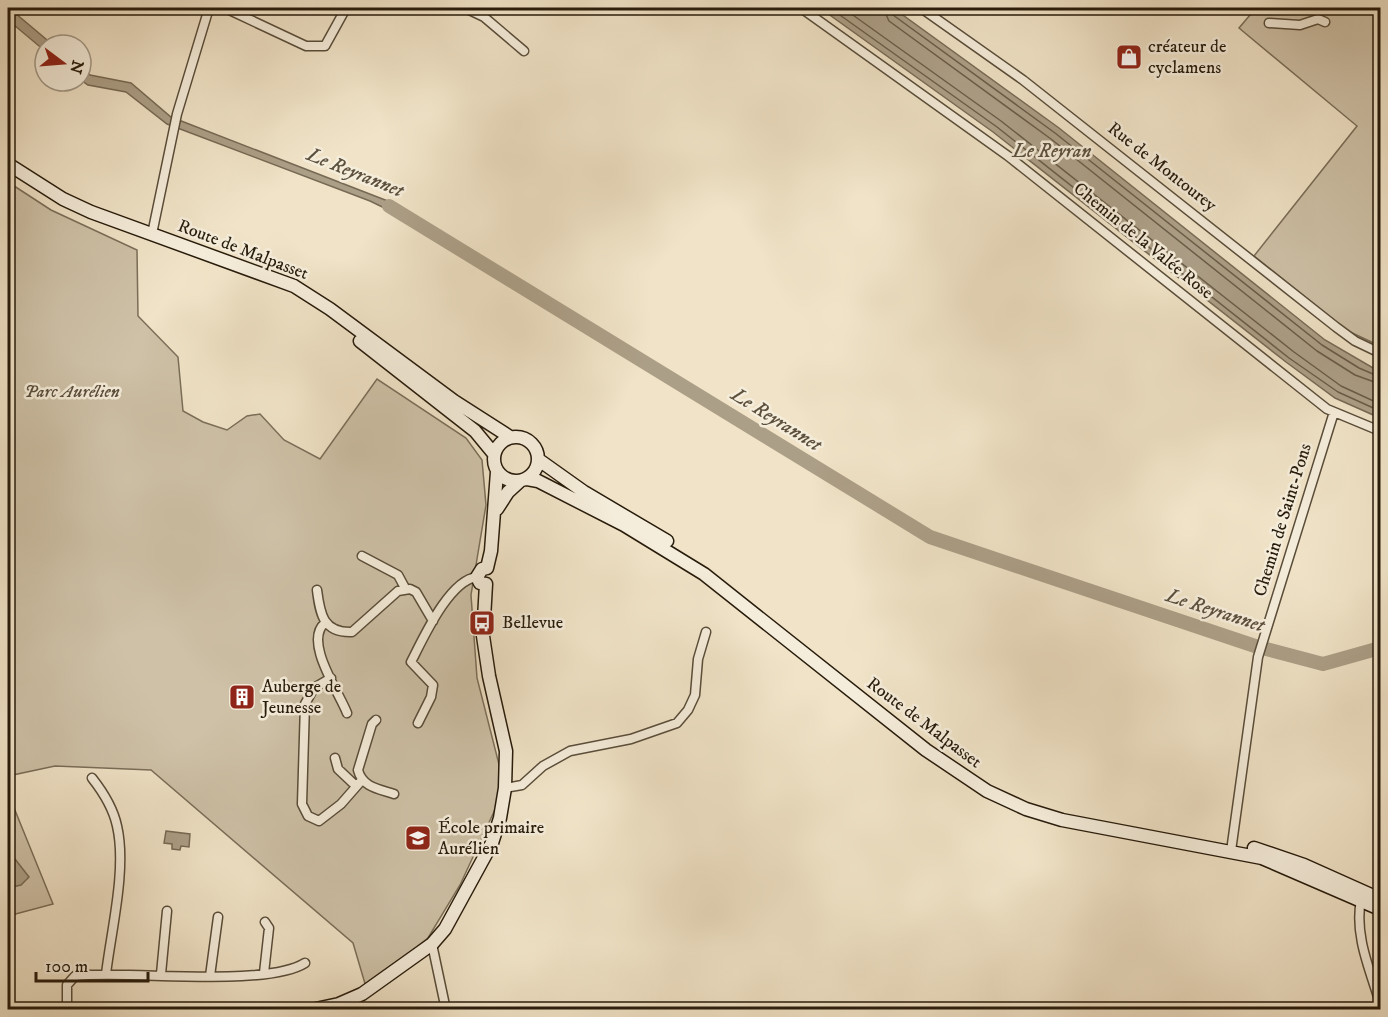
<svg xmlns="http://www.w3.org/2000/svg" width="1388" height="1017" viewBox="0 0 1388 1017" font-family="'IM FELL DW Pica',serif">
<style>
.green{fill:#cec1a7;stroke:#7a6e59;stroke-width:1.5}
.water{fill:#ac9f87;stroke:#776a55;stroke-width:1.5}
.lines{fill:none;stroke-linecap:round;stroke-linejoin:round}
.shore{stroke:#6a5d49;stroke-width:1.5}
.river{stroke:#ac9f87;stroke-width:14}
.minor-casing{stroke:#594d3a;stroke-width:11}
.secondary-casing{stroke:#271b0b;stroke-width:15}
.minor{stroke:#f5eddb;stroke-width:8}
.secondary{stroke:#f5eddb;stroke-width:12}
.labels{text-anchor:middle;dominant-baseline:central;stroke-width:5;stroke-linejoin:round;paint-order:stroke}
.poi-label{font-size:18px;fill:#271b0b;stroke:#f5eddb;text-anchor:start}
.street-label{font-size:18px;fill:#271b0b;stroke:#f5eddb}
.park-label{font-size:18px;font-style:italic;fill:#594d3a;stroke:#f5eddb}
.water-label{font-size:20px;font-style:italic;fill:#5c503d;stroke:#f5eddb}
</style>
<rect width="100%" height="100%" fill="#f0e3c7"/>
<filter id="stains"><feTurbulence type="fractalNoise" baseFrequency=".00333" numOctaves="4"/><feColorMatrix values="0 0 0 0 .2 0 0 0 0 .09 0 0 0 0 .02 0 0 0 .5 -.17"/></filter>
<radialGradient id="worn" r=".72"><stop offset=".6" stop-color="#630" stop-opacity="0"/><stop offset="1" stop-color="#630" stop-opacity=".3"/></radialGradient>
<path class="green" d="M1256,8H1380V346L1348,331L1254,256L1357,126L1239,28Z
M8,182L51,210L137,250L138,316L178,357L183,411L203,422L227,430L247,416L260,414L284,440L320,459L377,379L466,438L482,460L486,505L471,595L477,678L505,788L460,885L428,938L366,987L353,943L151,770L55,766L8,776Z
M8,793L53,904L8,916Z"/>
<path class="water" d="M8,8H9L53,45H45V51L8,20Z
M820,8H893L1059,128L1325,340L1380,372V418L1335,398L1286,362L993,132Z
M81,68L90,75L131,83L171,117L398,205L406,213L403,217L370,201L167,124L126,92L88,85L81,80Z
M166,831L190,834L189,847L181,846L180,850L172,849V844L164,843Z
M8,850L29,877L21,885L8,888Z"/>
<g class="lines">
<path class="shore" d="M830,8L997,127L1289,358L1338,392L1380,411
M843,8L1001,121L1294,352L1341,386L1380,404
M883,8L889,21L1051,139L1317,351L1355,375L1380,384
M891,8L893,15L1055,133L1322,345L1359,368L1380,377"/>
<path class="river" d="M389,206L930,537L1255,646L1323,664L1380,648"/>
<defs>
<path id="minor" d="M225,8L306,46H325L346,8
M465,8L484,17L524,51
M801,8L1008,156L1327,409L1380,431
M921,8L1023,80L1336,327L1355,341L1380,353
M1269,23L1300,25L1318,19L1325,22
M152,234L177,114L209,8
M362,556L398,575L405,588
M317,590C320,614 323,633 352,632L398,591L410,589L416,592L433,621
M325,623C303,641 339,692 347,713
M331,678L314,688L305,704L302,804L308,816L319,821L341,804L362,780
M376,720L372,724L358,770C362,787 379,789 394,794
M418,723L431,697L433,685L411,662C423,639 449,580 477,577
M335,758L338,769L356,786
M92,778C103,792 113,807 117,826C127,869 111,931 106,974
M505,788L522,785L543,766L570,751L631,739L677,723L688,710L695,695L698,659L706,632
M1231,851L1258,657L1334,412
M1361,900C1354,935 1370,970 1380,1003
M432,944L446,1010
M264,973L269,928L265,922
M161,974L167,911
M210,976L218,917
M67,1010V985L75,976C129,970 265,988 305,963"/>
<path id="secondary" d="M8,164L63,199L91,212L294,286L330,309L454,401L510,437
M360,341L475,431L494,454
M494 459a22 22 0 1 1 44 0a22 22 0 1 1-44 0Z
M539,460L584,492L667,541
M527,479L538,481L624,525L704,574L926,750L987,791L1026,809L1062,820L1262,858L1380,909
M497,509L508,492L520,481
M487,568L491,551L497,472
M486,584L480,583L477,577L482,569L487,568
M1254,848L1304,865L1380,899
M311,1010L339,1004L362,994L432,944L445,929L492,843L500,818L505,788L506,751L489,676L483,636L486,584"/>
</defs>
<use href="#minor" class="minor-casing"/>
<use href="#secondary" class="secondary-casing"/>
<use href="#minor" class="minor"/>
<use href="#secondary" class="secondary"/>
</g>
<defs>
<symbol id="shop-square" viewBox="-11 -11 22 22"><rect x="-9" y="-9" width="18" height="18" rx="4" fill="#8f2418" stroke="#f5eddb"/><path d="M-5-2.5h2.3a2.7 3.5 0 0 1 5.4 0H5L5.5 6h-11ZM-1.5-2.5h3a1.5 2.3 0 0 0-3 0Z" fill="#fff"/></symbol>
<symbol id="bus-square" viewBox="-11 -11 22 22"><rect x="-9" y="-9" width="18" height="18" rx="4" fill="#8f2418" stroke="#f5eddb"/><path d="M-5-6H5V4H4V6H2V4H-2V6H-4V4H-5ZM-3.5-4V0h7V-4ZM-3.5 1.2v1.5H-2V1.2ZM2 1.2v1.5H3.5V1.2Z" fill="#fff"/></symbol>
<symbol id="building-square" viewBox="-11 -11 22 22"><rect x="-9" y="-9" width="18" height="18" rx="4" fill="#8f2418" stroke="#f5eddb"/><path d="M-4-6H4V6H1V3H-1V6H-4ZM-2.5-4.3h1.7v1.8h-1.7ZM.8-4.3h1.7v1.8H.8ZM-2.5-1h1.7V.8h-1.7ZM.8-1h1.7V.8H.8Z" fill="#fff"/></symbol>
<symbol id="school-square" viewBox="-11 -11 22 22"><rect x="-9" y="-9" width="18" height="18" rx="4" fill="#8f2418" stroke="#f5eddb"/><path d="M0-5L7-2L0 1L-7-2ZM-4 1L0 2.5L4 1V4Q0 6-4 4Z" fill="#fff"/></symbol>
</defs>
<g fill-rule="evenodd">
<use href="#shop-square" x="1114" y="42" width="30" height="30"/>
<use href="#bus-square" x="467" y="608" width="30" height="30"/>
<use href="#building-square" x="227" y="682" width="30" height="30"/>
<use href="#school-square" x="403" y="823" width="30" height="30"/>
</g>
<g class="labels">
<g class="poi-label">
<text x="1148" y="47">créateur de<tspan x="1148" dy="21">cyclamens</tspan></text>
<text x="502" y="623">Bellevue</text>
<text x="262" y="687">Auberge de<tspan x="262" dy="21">Jeunesse</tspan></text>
<text x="438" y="828">École primaire<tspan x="438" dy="21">Aurélien</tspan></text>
</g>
<g class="street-label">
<text transform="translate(1162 167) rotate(38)">Rue de Montourey</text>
<text transform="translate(1143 241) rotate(39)">Chemin de la Valée Rose</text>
<text transform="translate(243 250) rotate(21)">Route de Malpasset</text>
<text transform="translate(1283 520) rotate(-73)">Chemin de Saint-Pons</text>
<text transform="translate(924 723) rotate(37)">Route de Malpasset</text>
</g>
<g class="park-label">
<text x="72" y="392">Parc Aurélien</text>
</g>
<g class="water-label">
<text x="1052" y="151">Le Reyran</text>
<text transform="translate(355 173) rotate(22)">Le Reyrannet</text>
<text transform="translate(776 420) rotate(32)">Le Reyrannet</text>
<text transform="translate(1215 611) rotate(18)">Le Reyrannet</text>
</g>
</g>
<rect width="1388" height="1017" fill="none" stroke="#f0e3c7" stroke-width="30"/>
<rect x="9" y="9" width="1370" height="999" fill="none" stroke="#271b0b" stroke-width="3"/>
<rect x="15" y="15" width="1358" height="987" fill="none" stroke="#271b0b" stroke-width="1.5"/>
<g transform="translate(63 63) rotate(106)"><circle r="28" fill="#f5eddb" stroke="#a39988" stroke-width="1.5"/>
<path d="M0-4.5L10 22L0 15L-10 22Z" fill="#8f2418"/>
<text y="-9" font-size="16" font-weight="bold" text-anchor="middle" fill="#271b0b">N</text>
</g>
<path d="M36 972v9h112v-9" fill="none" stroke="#271b0b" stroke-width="3"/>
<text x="45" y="972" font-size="18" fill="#271b0b" stroke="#f5eddb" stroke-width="4.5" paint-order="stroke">100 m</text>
<rect width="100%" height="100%" filter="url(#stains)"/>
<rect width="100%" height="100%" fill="url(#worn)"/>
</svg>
